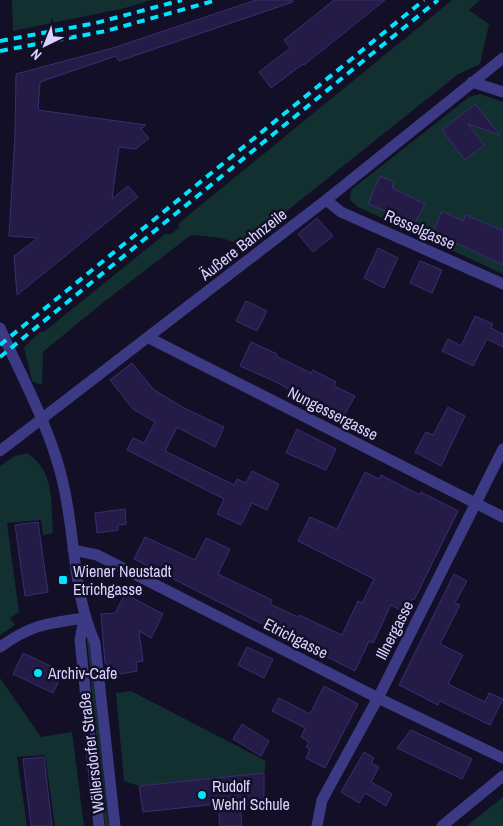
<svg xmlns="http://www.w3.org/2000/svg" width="503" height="826" viewBox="0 0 503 826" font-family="'Archivo Narrow',sans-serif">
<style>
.green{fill:#12302f}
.building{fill:#241b47;stroke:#3b2d73}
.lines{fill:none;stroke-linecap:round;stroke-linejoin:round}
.minor{stroke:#3d3a85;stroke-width:11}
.rail{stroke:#00e5ff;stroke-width:4;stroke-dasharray:8 6;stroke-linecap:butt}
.poi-dot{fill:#00e5ff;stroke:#130f26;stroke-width:2}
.labels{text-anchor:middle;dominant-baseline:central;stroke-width:5;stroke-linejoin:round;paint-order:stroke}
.street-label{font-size:16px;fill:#d9d4ff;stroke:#130f26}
.poi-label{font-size:16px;fill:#d9d4ff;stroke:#130f26;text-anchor:start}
</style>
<rect width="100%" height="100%" fill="#130f26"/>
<path class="green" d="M12,0H152L125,8L13,31Z
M452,0H480L469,10L489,24L480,64L457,75L243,246L222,238L191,235L100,305L43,352L42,385L32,381L24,347L40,332L45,331L165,234H171L179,228V223Z
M480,94L503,102V274L358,207L350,200L351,190L469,97Z
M27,453C55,471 51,503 53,533L43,535L41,520L7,523L19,612L10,618L15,625L0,635V466L15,456Z
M89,639L109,826H105L87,640Z
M0,678L41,737L72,732L84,826H55L45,755L17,757L27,826H0Z
M131,691L266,761L264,773L139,786L124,781L116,693Z
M503,797V826H467Z"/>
<path class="building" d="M256,0H292L293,2L119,61L116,56L40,82L38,110L146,125L141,129L149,138L136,149L119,147L112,199L128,186L138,197L17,295L14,256L38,238L9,236L15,135L16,74L113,48Z
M334,0H385L304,65L303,64L271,88L259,72L290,48L284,40Z
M475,104L500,135L468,124L484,145L465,160L442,130Z
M380,176L394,182L392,188L425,204L415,223L368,204Z
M442,211L463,221L466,215L503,231V265L433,232Z
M317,218L333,236L313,252L298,234Z
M378,248L398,258L384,288L364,278Z
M420,261L442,270L432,293L410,283Z
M246,301L267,311L257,331L236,321Z
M475,316L493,324L491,328L503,334V347L487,339L473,366L442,351L448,339L461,346Z
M251,342L277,354L276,356L311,373L313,370L336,382L334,386L355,396L344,416L324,406L323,409L276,382L240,366Z
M132,363L154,390L184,408L224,427L215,447L177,427L165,451L234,485L237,479L246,483L252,471L279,484L267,510L252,503L241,525L217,514L224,499L127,450L133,438L144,443L155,422L133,409L110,380Z
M448,407L465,416L441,466L415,452L426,432L433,435Z
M297,429L336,449L326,470L286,453Z
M365,472L379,479L381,475L420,495L421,492L458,511L414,600L412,599L405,613L391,605L373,643L369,641L355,671L134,559L145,537L195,560L206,538L230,549L218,574L272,600L270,604L298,617L299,615L342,635L358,601L362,603L374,579L298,541L310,517L337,529Z
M125,509L126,524L118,525V530L97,533L95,513Z
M38,522L48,592L25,596L15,525Z
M454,574L467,581L455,603L460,605L440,644L463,655L448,684L485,702L489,693L503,699L490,725L440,701L438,705L399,685Z
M125,594L163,614L151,638L139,631L143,661L136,662L137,671L120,674L105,663L101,614L115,613Z
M247,647L273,659L264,678L238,665Z
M23,653L63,672L53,693L13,674Z
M324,686L358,704L325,768L306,758L310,749L306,747L309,742L301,737L305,728L272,711L279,698L310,714Z
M242,724L269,741L261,756L233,739Z
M411,730L472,759L462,779L397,748Z
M364,752L374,758L371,763L379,767L371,782L392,794L386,806L365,793L359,803L341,792Z
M44,757L52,826H31L23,759Z
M264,773V803L240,805L242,826H220L218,804L143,812L139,786Z"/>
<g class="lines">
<path class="minor" d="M472,82L503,92
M326,200L341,212L503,284
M0,328C22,378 51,429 63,483C76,538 72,590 95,643L115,826
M149,338L503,517
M0,451L326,200L503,58
M73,550L97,555L378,698L503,758
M84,618L80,640L99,826
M0,647C33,624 45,624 84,618
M317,826L322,800L378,698L503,449
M442,826L503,776"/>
<path class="rail" d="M0,41L96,23L182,0
M0,51L106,31L217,0
M0,345L424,0
M0,357L438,0"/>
</g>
<g class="poi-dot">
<rect x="58" y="575" width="10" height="10" rx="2.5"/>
<circle cx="38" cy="673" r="5"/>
<circle cx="202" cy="795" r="5"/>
</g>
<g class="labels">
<g class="street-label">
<text transform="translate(420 229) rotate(24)">Resselgasse</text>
<text transform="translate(243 244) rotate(-38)">Äußere Bahnzeile</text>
<text transform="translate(333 413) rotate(27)">Nungessergasse</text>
<text transform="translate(394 630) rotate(-63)">Illnergasse</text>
<text transform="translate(296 638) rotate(27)">Etrichgasse</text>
<text transform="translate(91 753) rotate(-97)">Wöllersdorfer Straße</text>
</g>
<g class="poi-label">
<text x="73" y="571">Wiener Neustadt<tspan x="73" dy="18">Etrichgasse</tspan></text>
<text x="48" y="673">Archiv-Cafe</text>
<text x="212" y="786">Rudolf<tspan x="212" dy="18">Wehrl Schule</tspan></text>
</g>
</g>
<g transform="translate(45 45) rotate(223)" stroke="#130f26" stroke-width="4" paint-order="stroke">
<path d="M0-4L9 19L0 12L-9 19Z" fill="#d9d4ff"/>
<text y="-8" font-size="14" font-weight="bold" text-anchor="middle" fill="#d9d4ff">N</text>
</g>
</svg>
